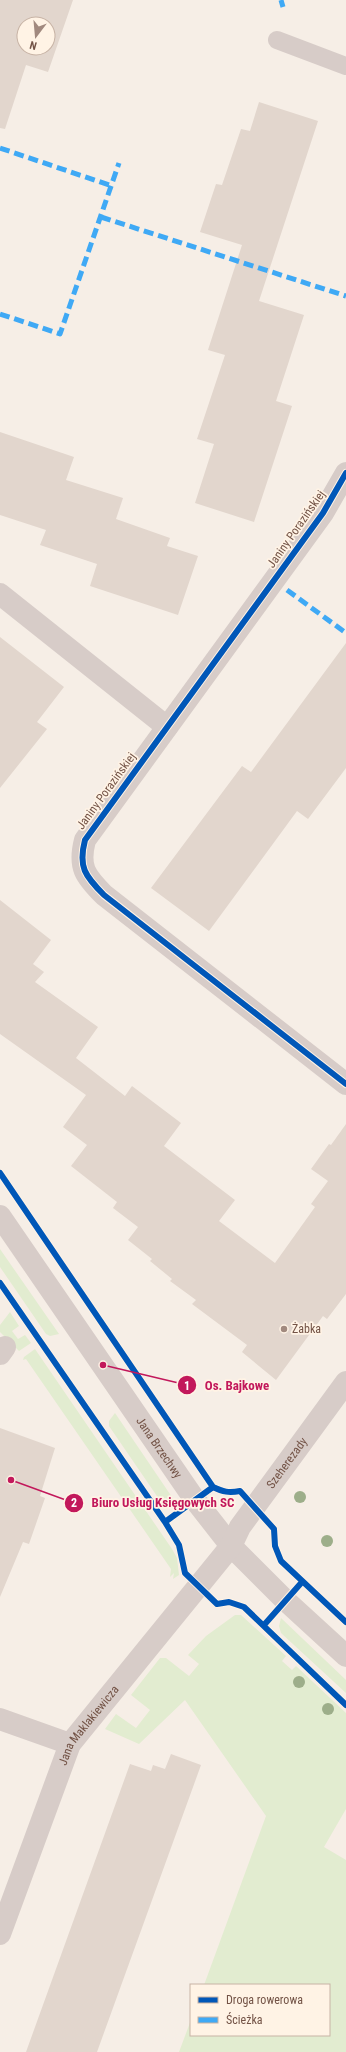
<svg xmlns="http://www.w3.org/2000/svg" width="346" height="2052" viewBox="0 0 346 2052" font-family="'Roboto Condensed',sans-serif">
<style>
.green{fill:#e2ecd0}
.building{fill:#e2d6cd;fill-rule:evenodd}
.lines{fill:none;stroke-linecap:round;stroke-linejoin:round}
.service{stroke:#d7ccc8;stroke-width:18}
.minor{stroke:#d7ccc8;stroke-width:22}
.quiet{stroke:#3fa9f5;stroke-width:5;stroke-dasharray:10 5;stroke-linecap:butt}
.cycleway-casing{stroke:#fff3e5;stroke-width:8}
.cycleway{stroke:#0057b8;stroke-width:6}
.tree{fill:#9dae8a}
.poi-dot{fill:#a1897e;stroke:#fff3e5;stroke-width:1.5}
.labels{text-anchor:middle;dominant-baseline:central;stroke-width:3.5;stroke-linejoin:round;paint-order:stroke}
.street-label{font-size:12px;fill:#735346;stroke:#fff3e5}
.poi-label{font-size:12px;fill:#735346;stroke:#fff3e5;text-anchor:start}
.leader{fill:none;stroke:#c2185b;stroke-width:1.5}
.callout-dot{fill:#c2185b;stroke:#fff3e5;stroke-width:1.5}
.mark-label{font-size:12px;text-anchor:middle;font-weight:bold;fill:#fff}
.callout-label{font-size:13px;text-anchor:middle;font-weight:bold;fill:#c2185b;stroke:#fff3e5;stroke-width:3.5;stroke-linejoin:round;paint-order:stroke}
</style>
<rect width="100%" height="100%" fill="#f6eee6"/>
<path class="green" d="M0,1249L59,1334L50,1336L46,1334L0,1267Z
M10,1312L19,1326L12,1331L18,1339L25,1335L31,1343L19,1351L0,1332V1325Z
M35,1349L172,1549L177,1558L179,1575L173,1579L174,1573L170,1577L171,1569L26,1359L23,1360L24,1357Z
M115,1413L176,1503L166,1505L161,1502L109,1426V1421Z
M235,1615H241L286,1656L282,1661L292,1670L296,1666L346,1713V1809L324,1847L346,1860V2052H179L191,2020V2035H329V1985H204L266,1816L185,1700L139,1744L105,1729L116,1714L136,1728L150,1710L131,1695L160,1658H166L189,1676L199,1664L188,1655L206,1636Z
M281,1618L346,1680V1693L281,1633L279,1626Z"/>
<path class="building" d="M0,0H73L48,72L26,65L5,129L0,128ZM24,24H48V48H24Z
M259,102L318,121L259,301L304,315L276,401L292,406L254,522L195,503L214,444L197,439L225,355L208,350L242,245L200,232L216,184L222,185L241,129L250,131Z
M0,432L74,457L66,480L123,498L116,519L170,538L167,546L198,556L178,615L90,586L97,564L40,545L46,530L0,515Z
M0,637L64,687L37,722L47,729L0,788Z
M346,643V768L308,819L297,811L209,931L151,888L242,766L251,772Z
M0,900L51,940L33,964L44,972L35,982L98,1027L76,1058L125,1096L132,1086L181,1123L164,1146L235,1200L219,1221L275,1263L315,1207L311,1204L328,1181L311,1169L329,1144L331,1145L346,1124V1294L327,1319L323,1316L276,1380L242,1352L247,1345L192,1304L196,1300L170,1281L172,1279L150,1261L152,1259L128,1240L138,1227L113,1208L117,1202L71,1166L87,1145L63,1127L86,1095L0,1034Z
M0,1428L55,1448L40,1496L45,1498L29,1544L23,1542L0,1597Z
M171,1754L201,1765L97,2052H26L130,1764L151,1771L153,1765L165,1769Z"/>
<g class="lines">
<path class="service" d="M277,40L346,66"/>
<g class="minor">
<path d="M346,473L323,513L85,840C78,867 85,876 104,895L346,1084"/>
<path d="M0,594L167,727"/>
<path id="s1" d="M0,1216L195,1500L231,1546L285,1600L346,1656"/>
<path d="M0,1354L5,1347"/>
<path d="M0,1719L70,1744"/>
<path id="s2" d="M0,1934L70,1744L231,1546L240,1527L346,1382"/>
</g>
<path class="quiet" d="M281,0L283,7
M0,148L112,186
M101,217L346,296
M0,314L60,334L119,163
M287,590L346,633"/>
<defs>
<path id="cycleway" d="M346,473L323,513L85,840C78,867 85,876 104,895L346,1084
M0,1173L213,1487C223,1492 229,1493 240,1491L274,1529L275,1546L281,1561L346,1622
M0,1283L165,1522L179,1545L185,1573L217,1604L229,1602L244,1607L346,1705
M165,1522L213,1487
M264,1625L302,1582"/>
</defs>
<use href="#cycleway" class="cycleway-casing"/>
<use href="#cycleway" class="cycleway"/>
</g>
<g class="tree">
<circle cx="300" cy="1497" r="6"/>
<circle cx="327" cy="1541" r="6"/>
<circle cx="299" cy="1682" r="6"/>
<circle cx="328" cy="1709" r="6"/>
</g>
<circle class="poi-dot" cx="284" cy="1329" r="4"/>
<g class="labels">
<g class="street-label">
<text transform="translate(296 529) rotate(-55)">Janiny Porazińskiej</text>
<text transform="translate(106 791) rotate(-54)">Janiny Porazińskiej</text>
<text stroke="none"><textPath href="#s1" startOffset="281">Jana Brzechwy</textPath></text>
<text stroke="none"><textPath href="#s2" startOffset="558">Szeherezady</textPath></text>
<text stroke="none"><textPath href="#s2" startOffset="228">Jana Maklakiewicza</textPath></text>
</g>
<g class="poi-label">
<text x="292" y="1329">Żabka</text>
</g>
</g>
<path class="leader" d="M103 1365L187 1385M11 1480L74 1503"/>
<g class="callout-dot">
<circle cx="103" cy="1365" r="4"/>
<circle cx="11" cy="1480" r="4"/>
<circle cx="187" cy="1385" r="10"/>
<circle cx="74" cy="1503" r="10"/>
</g>
<g class="mark-label">
<text x="187" y="1390">1</text>
<text x="74" y="1507">2</text>
</g>
<g class="callout-label">
<text x="237" y="1390">Os. Bajkowe</text>
<text x="163" y="1507">Biuro Usług Księgowych SC</text>
</g>
<rect x="190" y="1984" width="140" height="52" fill="#fff3e5" stroke="#c7b3a5"/>
<rect x="198" y="1997" width="20" height="6" fill="#0057b8" stroke="#c7b3a5"/>
<text x="226" y="2004" font-size="12" fill="#735346">Droga rowerowa</text>
<rect x="198" y="2017" width="20" height="6" fill="#3fa9f5" stroke="#c7b3a5"/>
<text x="226" y="2024" font-size="12" fill="#735346">Ścieżka</text>
<g transform="translate(36 36) rotate(196)"><circle r="19" fill="#fff3e5" stroke="#c7b3a5"/>
<path d="M0-3L7 15L0 10L-7 15Z" fill="#a1897e"/>
<text y="-6" font-size="11" font-weight="bold" text-anchor="middle" fill="#735346">N</text>
</g>
</svg>
